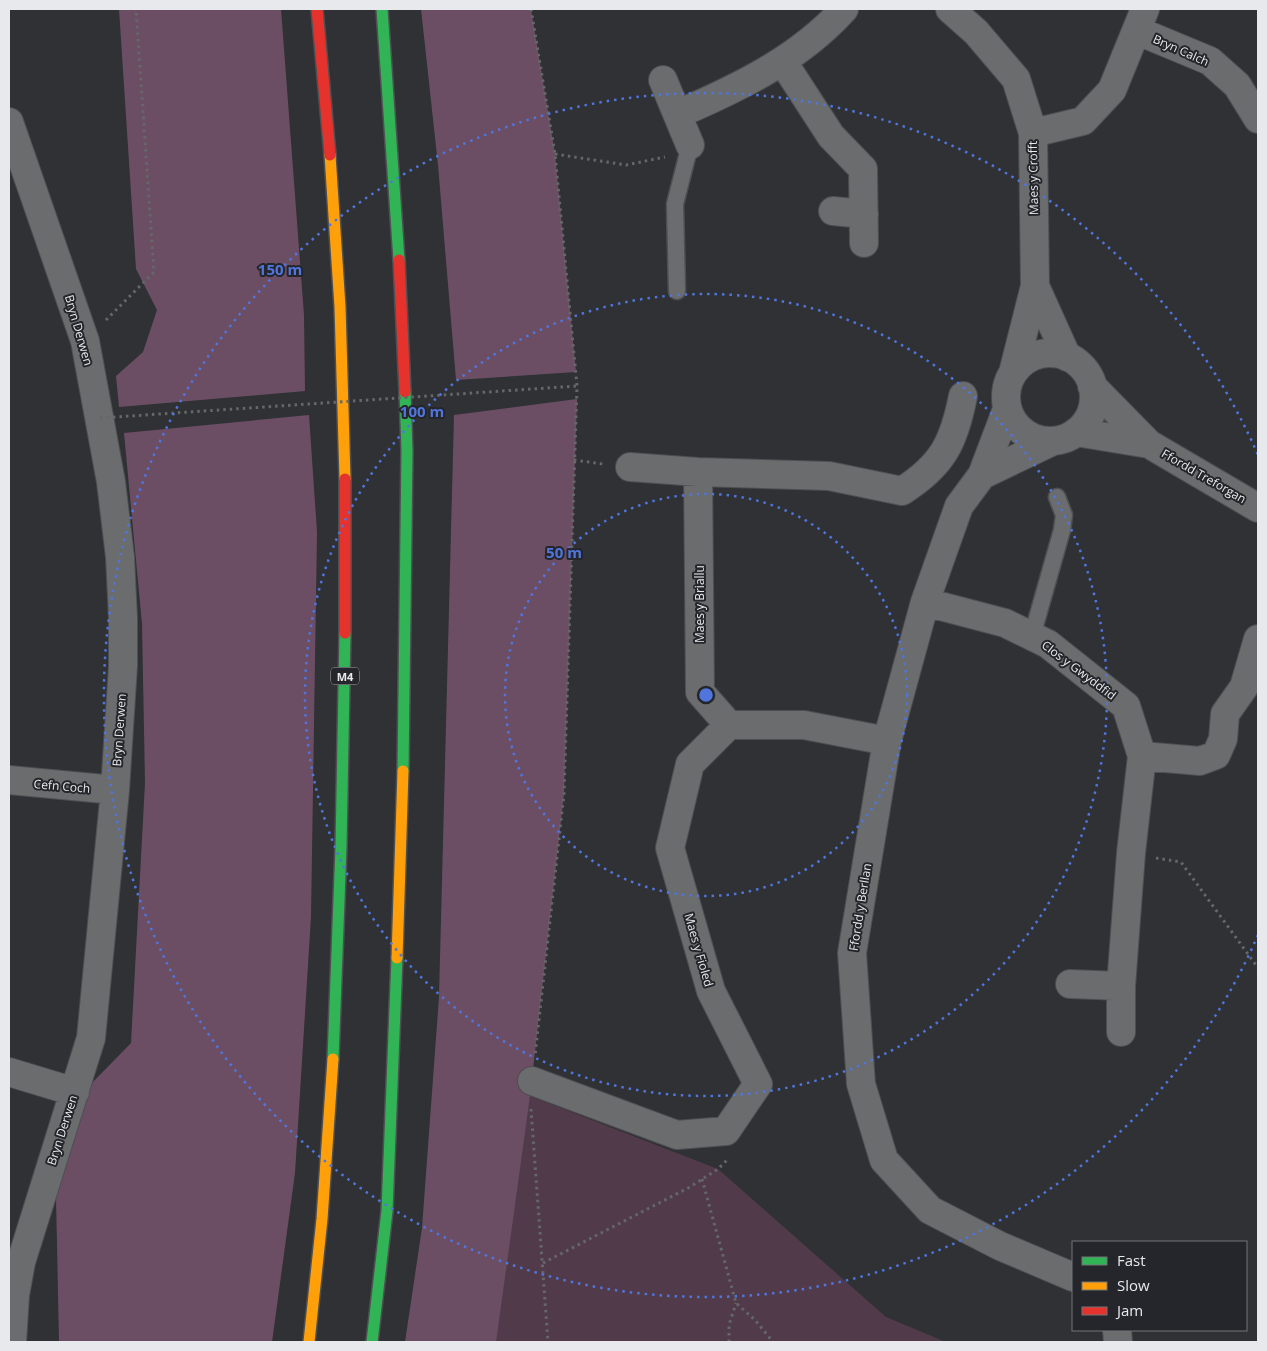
<svg xmlns="http://www.w3.org/2000/svg" width="1267" height="1351" viewBox="0 0 1267 1351" font-family="'Open Sans',sans-serif">
<style>
.green{fill:#513b4b}
.forest{fill:#6c4e64}
.lines{fill:none;stroke-linecap:round;stroke-linejoin:round}
.lane-casing{stroke:#4e4f52;stroke-width:19}
.street-casing{stroke:#4e4f52;stroke-width:30}
.fast-casing{stroke:#4e4f52;stroke-width:14}
.slow-casing{stroke:#4e4f52;stroke-width:14}
.jam-casing{stroke:#4e4f52;stroke-width:14}
.path{stroke:#656769;stroke-width:3;stroke-dasharray:2.5 4;stroke-linecap:butt}
.lane{stroke:#6b6c6e;stroke-width:16}
.street{stroke:#6b6c6e;stroke-width:28}
.fast{stroke:#30b455;stroke-width:11}
.slow{stroke:#ff9f0a;stroke-width:11}
.jam{stroke:#e5322d;stroke-width:11}
.path-bridge{stroke:#656769;stroke-width:3;stroke-dasharray:2.5 4;stroke-linecap:butt}
.ring{fill:none;stroke:#5075dd;stroke-width:2.5;stroke-dasharray:2.5 5}
.labels{text-anchor:middle;dominant-baseline:central;stroke-width:4;stroke-linejoin:round;paint-order:stroke}
.shield{fill:#25262b;stroke:#aeaeb2;stroke-width:1}
.shield-label{font-size:11px;font-weight:bold;fill:#e8e9ec}
.street-label{font-size:12px;fill:#e8e9ec;stroke:#25262b}
.centre{fill:#5075dd;stroke:#25262b;stroke-width:2.5}
.ring-label{font-size:15px;text-anchor:middle;font-weight:bold;fill:#5075dd;stroke:#25262b;stroke-width:4;stroke-linejoin:round;paint-order:stroke}
</style>
<rect width="100%" height="100%" fill="#2f3134"/>
<path class="green" d="M530,1096L718,1169L886,1317L946,1342H490Z"/>
<path class="forest" d="M119,9H281L304,315L305,391L119,407L116,376L143,352L157,310L136,269Z
M421,9H531L555,154L576,372L456,380L438,165Z
M577,399L564,794L530,1096L496,1342H405L422,1228L439,997L454,415Z
M309,415L317,532L311,917L295,1173L272,1342H59L56,1196L91,1084L131,1043L145,783L142,624L124,433Z"/>
<g class="lines">
<defs>
<path id="lane" d="M677,291L675,204L690,145
M1032,636L1062,530L1064,515L1057,497"/>
<path id="street" d="M950,9L976,32L1016,79L1033,133L1035,286L1013,373
M1138,31L1210,61L1237,85L1258,119
M783,62L831,136L863,169L864,243
M663,80L690,145
M678,114C738,88 799,59 844,9
M9,122L85,341L111,482L120,557L123,618V666L115,790L91,1038L21,1262L15,1295L12,1342
M1033,133L1083,121L1112,90L1145,9
M833,211L864,214
M1035,286L1067,357
M1006 397a44 44 0 1 1 88 0a44 44 0 1 1-88 0Z
M1092,386L1149,444L1258,508
M1007,409L982,475L959,506L925,602L887,741L852,953L861,1084L884,1160L930,1210L1000,1246L1073,1277
M1076,432L1149,444
M630,467L698,472L829,476L902,491C943,465 954,442 963,396
M698,472L700,692L729,725
M982,475L1053,441
M925,602L1005,623L1048,644L1126,706L1142,756L1131,853L1121,986V1032
M1142,756L1200,761L1216,755L1223,739L1225,714L1244,687L1258,639
M9,780L115,790
M1070,984L1121,986
M9,1072L75,1092
M532,1081L677,1135L726,1131L758,1084L711,991L670,848L690,764L729,725H804L887,741
M1117,1330L1118,1342"/>
<path id="fast" d="M382,9L399,260
M403,771L407,451L405,392
M333,1059L341,847L345,633
M372,1342L387,1211L397,958"/>
<path id="slow" d="M330,155L340,307L345,479
M397,958L403,771
M309,1342L322,1219L333,1059"/>
<path id="jam" d="M317,9L330,155
M399,260L405,392
M345,633V479"/>
</defs>
<use href="#lane" class="lane-casing"/>
<use href="#street" class="street-casing"/>
<use href="#fast" class="fast-casing"/>
<use href="#slow" class="slow-casing"/>
<use href="#jam" class="jam-casing"/>
<path class="path" d="M531,9L555,154L577,386L564,794L535,1056
M555,154L626,165L665,157
M106,320L154,272L136,9
M574,460L603,464
M1156,858L1181,862L1258,968
M531,1109L548,1342
M702,1179L736,1303L755,1320L773,1342
M543,1263L690,1187L718,1169L729,1158
M729,1342V1325L736,1303"/>
<use href="#lane" class="lane"/>
<use href="#street" class="street"/>
<use href="#fast" class="fast"/>
<use href="#slow" class="slow"/>
<use href="#jam" class="jam"/>
<path class="path-bridge" d="M100,418L577,386"/>
</g>
<g class="ring">
<circle cx="706" cy="695" r="201"/>
<circle cx="706" cy="695" r="401"/>
<path d="M1258 935A602 602 0 1 1 1258 455"/>
</g>
<g class="labels">
<rect class="shield" x="331" y="667.5" width="28" height="17" rx="4"/>
<g class="shield-label">
<text x="345" y="676">M4</text>
</g>
<g class="street-label">
<text transform="translate(1181 50) rotate(24)">Bryn Calch</text>
<text transform="translate(1033 178) rotate(-91)">Maes y Crofft</text>
<text transform="translate(79 330) rotate(74)">Bryn Derwen</text>
<text transform="translate(1204 476) rotate(30)">Ffordd Treforgan</text>
<text transform="translate(699 604) rotate(-90)">Maes y Briallu</text>
<text transform="translate(1079 670) rotate(37)">Clos y Gwyddfid</text>
<text transform="translate(119 730) rotate(-86)">Bryn Derwen</text>
<text transform="translate(62 786) rotate(5)">Cefn Coch</text>
<text transform="translate(860 907) rotate(-81)">Ffordd y Berllan</text>
<text transform="translate(699 950) rotate(74)">Maes y Fioled</text>
<text transform="translate(62 1130) rotate(-72)">Bryn Derwen</text>
</g>
</g>
<circle cx="706" cy="695" r="8" class="centre"/>
<g class="ring-label">
<text x="280" y="275">150 m</text>
<text x="422" y="417">100 m</text>
<text x="564" y="558">50 m</text>
</g>
<rect width="1267" height="1351" fill="none" stroke="#e8e9ec" stroke-width="20"/>
<rect x="1072" y="1241" width="175" height="90" fill="#25262b" stroke="#737478"/>
<rect x="1082" y="1257" width="25" height="8" fill="#30b455" stroke="#737478"/>
<text x="1117" y="1266" font-size="15" fill="#e8e9ec">Fast</text>
<rect x="1082" y="1282" width="25" height="8" fill="#ff9f0a" stroke="#737478"/>
<text x="1117" y="1291" font-size="15" fill="#e8e9ec">Slow</text>
<rect x="1082" y="1307" width="25" height="8" fill="#e5322d" stroke="#737478"/>
<text x="1117" y="1316" font-size="15" fill="#e8e9ec">Jam</text>
</svg>
